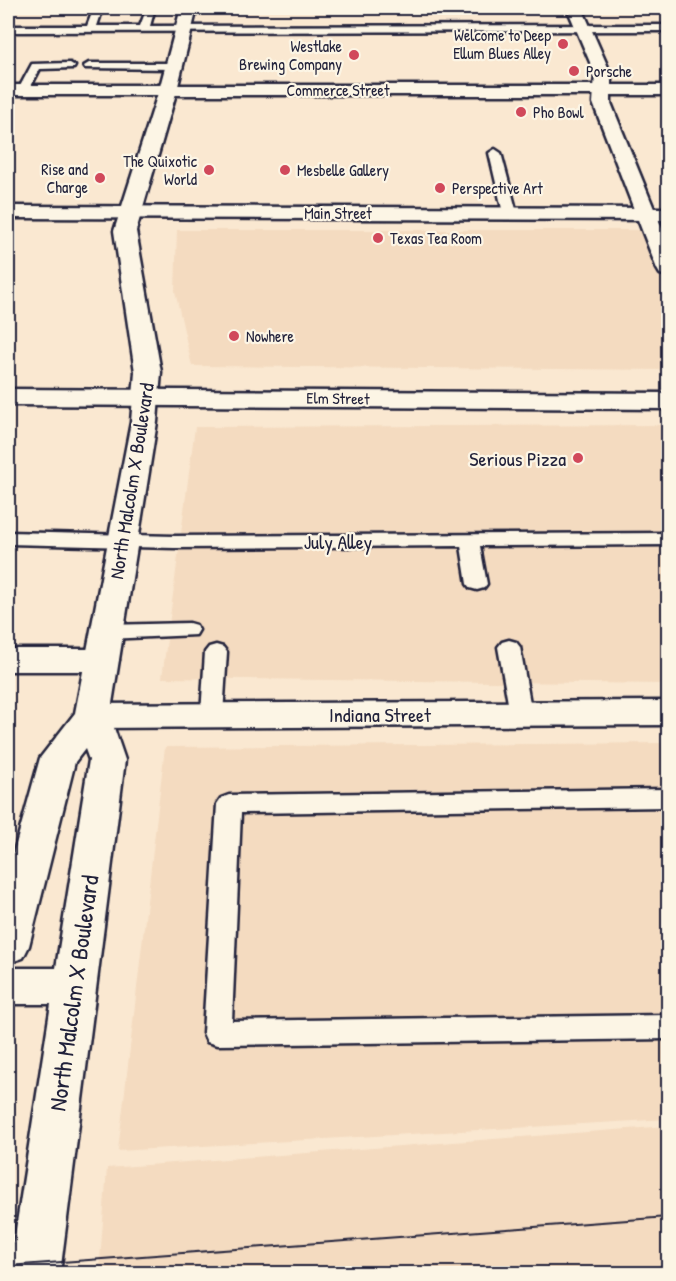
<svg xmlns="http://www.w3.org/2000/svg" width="676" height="1281" viewBox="0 0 676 1281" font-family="'Patrick Hand',sans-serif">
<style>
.built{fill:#f4dbc0}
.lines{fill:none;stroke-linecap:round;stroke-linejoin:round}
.service-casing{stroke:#22223b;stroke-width:5}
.minor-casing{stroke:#22223b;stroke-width:5}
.tertiary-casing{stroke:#22223b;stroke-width:5}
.secondary-casing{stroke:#22223b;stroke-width:5}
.service{fill:#fcf5e5;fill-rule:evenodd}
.minor{fill:#fcf5e5;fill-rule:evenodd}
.tertiary{fill:#fcf5e5;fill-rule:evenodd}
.secondary{fill:#fcf5e5;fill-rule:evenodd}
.tram{stroke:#22223b;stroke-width:2}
.poi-dot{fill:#d1495b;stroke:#fcf5e5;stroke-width:2}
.labels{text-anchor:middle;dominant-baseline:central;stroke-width:4.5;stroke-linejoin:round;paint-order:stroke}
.far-poi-label{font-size:16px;fill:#22223b;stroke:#fcf5e5;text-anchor:start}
.far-street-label{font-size:16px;fill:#22223b;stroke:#fcf5e5}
.poi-label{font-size:20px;fill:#22223b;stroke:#fcf5e5;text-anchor:end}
.street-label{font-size:20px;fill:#22223b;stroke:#fcf5e5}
.near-street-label{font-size:24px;fill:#22223b;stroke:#fcf5e5}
</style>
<rect width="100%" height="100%" fill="#fae8d1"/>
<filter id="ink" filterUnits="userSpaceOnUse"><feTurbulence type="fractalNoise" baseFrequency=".0167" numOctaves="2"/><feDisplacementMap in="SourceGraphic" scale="12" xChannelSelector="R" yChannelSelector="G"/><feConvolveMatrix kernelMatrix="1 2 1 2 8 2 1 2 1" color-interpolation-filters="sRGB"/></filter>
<g filter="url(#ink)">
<path class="built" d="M177,230H668V370L192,366L175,291Z
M668,425V684L162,678L195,427Z
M668,743V1119L118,1151L165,747Z
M668,1126V1273H99L107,1168Z"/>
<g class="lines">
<defs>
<path id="service" d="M94,8H103L97,26H140L147,8H155L150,26L668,25V31L8,32V26H87Z
M70,63L75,66L74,68L40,69L28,92H20L18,90L32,64Z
M89,63H174L179,66L174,69L85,68L84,66Z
M495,149L501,153L517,213L515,216L510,217L503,213L489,153Z
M8,532L174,536L668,533V545L480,546L487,584L484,588L477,590L470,588L467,584L461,546L174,548L8,544Z
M189,623L196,625L199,630L196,635L107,639L100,637L97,632L100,627L107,625Z
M509,640L516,642L520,647L532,714L529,720L521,722L513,720L510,714L498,647L502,642Z
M216,645L223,647L227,652L223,715L220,721L212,723L204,721L201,715L205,652L209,647Z
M668,789V807L241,813L232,1021L668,1015V1039L217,1045L207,1042L203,1033L217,804L221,798L229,795Z"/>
<path id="minor" d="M567,8H582L611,74V103L668,243V276L660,274L657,269L593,103L595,74Z
M8,649H102L114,652L119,660L114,668L102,671H8Z
M668,701V725L92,728L80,725L74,716L80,707L92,704Z"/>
<path id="tertiary" d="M181,8H197L177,90L136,231L161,372L157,422L110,716L125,760L60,1274H9L51,1004H8V968H56L89,760L85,749L75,762L29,946L23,958L8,963V873L40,758L75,713L131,422L135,372L114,231L159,90Z"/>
<path id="secondary" d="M8,85H668V95H8Z
M8,206L668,208V220L8,218Z
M8,389L668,393V409L8,405Z"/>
</defs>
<use href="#service" class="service-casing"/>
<use href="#minor" class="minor-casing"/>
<use href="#tertiary" class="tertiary-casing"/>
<use href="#secondary" class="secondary-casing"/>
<use href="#service" class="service"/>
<use href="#minor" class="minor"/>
<use href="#tertiary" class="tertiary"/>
<use href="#secondary" class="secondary"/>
<path class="tram" d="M8,1266L668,1217
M583,1274L668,1266"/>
</g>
</g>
<g class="poi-dot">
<circle cx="563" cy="44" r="6"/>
<circle cx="354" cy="55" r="6"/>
<circle cx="574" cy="71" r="6"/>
<circle cx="521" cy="112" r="6"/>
<circle cx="209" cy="170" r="6"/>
<circle cx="285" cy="170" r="6"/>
<circle cx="100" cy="178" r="6"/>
<circle cx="440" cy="188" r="6"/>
<circle cx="378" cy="238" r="6"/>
<circle cx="234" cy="336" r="6"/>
<circle cx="578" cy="458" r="6"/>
</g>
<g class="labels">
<g class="far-poi-label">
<text x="551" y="35" text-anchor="end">Welcome to Deep<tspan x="551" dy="18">Ellum Blues Alley</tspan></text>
<text x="342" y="46" text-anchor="end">Westlake<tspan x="342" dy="18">Brewing Company</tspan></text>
<text x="586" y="71">Porsche</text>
<text x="533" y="112">Pho Bowl</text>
<text x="197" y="161" text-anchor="end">The Quixotic<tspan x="197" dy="18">World</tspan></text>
<text x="88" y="169" text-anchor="end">Rise and<tspan x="88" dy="18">Charge</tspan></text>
<text x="297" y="170">Mesbelle Gallery</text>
<text x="452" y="188">Perspective Art</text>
<text x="390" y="238">Texas Tea Room</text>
<text x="246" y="336">Nowhere</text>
</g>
<g class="far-street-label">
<text x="338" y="90">Commerce Street</text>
<text x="338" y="213">Main Street</text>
<text transform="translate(338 398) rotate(1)">Elm Street</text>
</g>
<g class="poi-label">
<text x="566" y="458">Serious Pizza</text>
</g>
<g class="street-label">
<text transform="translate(131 481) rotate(-81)">North Malcolm X Boulevard</text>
<text x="338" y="541">July Alley</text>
<text x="380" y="714">Indiana Street</text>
</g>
<g class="near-street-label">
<text transform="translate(73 993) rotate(-82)">North Malcolm X Boulevard</text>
</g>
</g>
<rect width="676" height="1281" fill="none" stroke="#fcf5e5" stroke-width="30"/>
<rect x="15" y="15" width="646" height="1251" fill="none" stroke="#22223b" stroke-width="2" filter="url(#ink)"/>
</svg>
